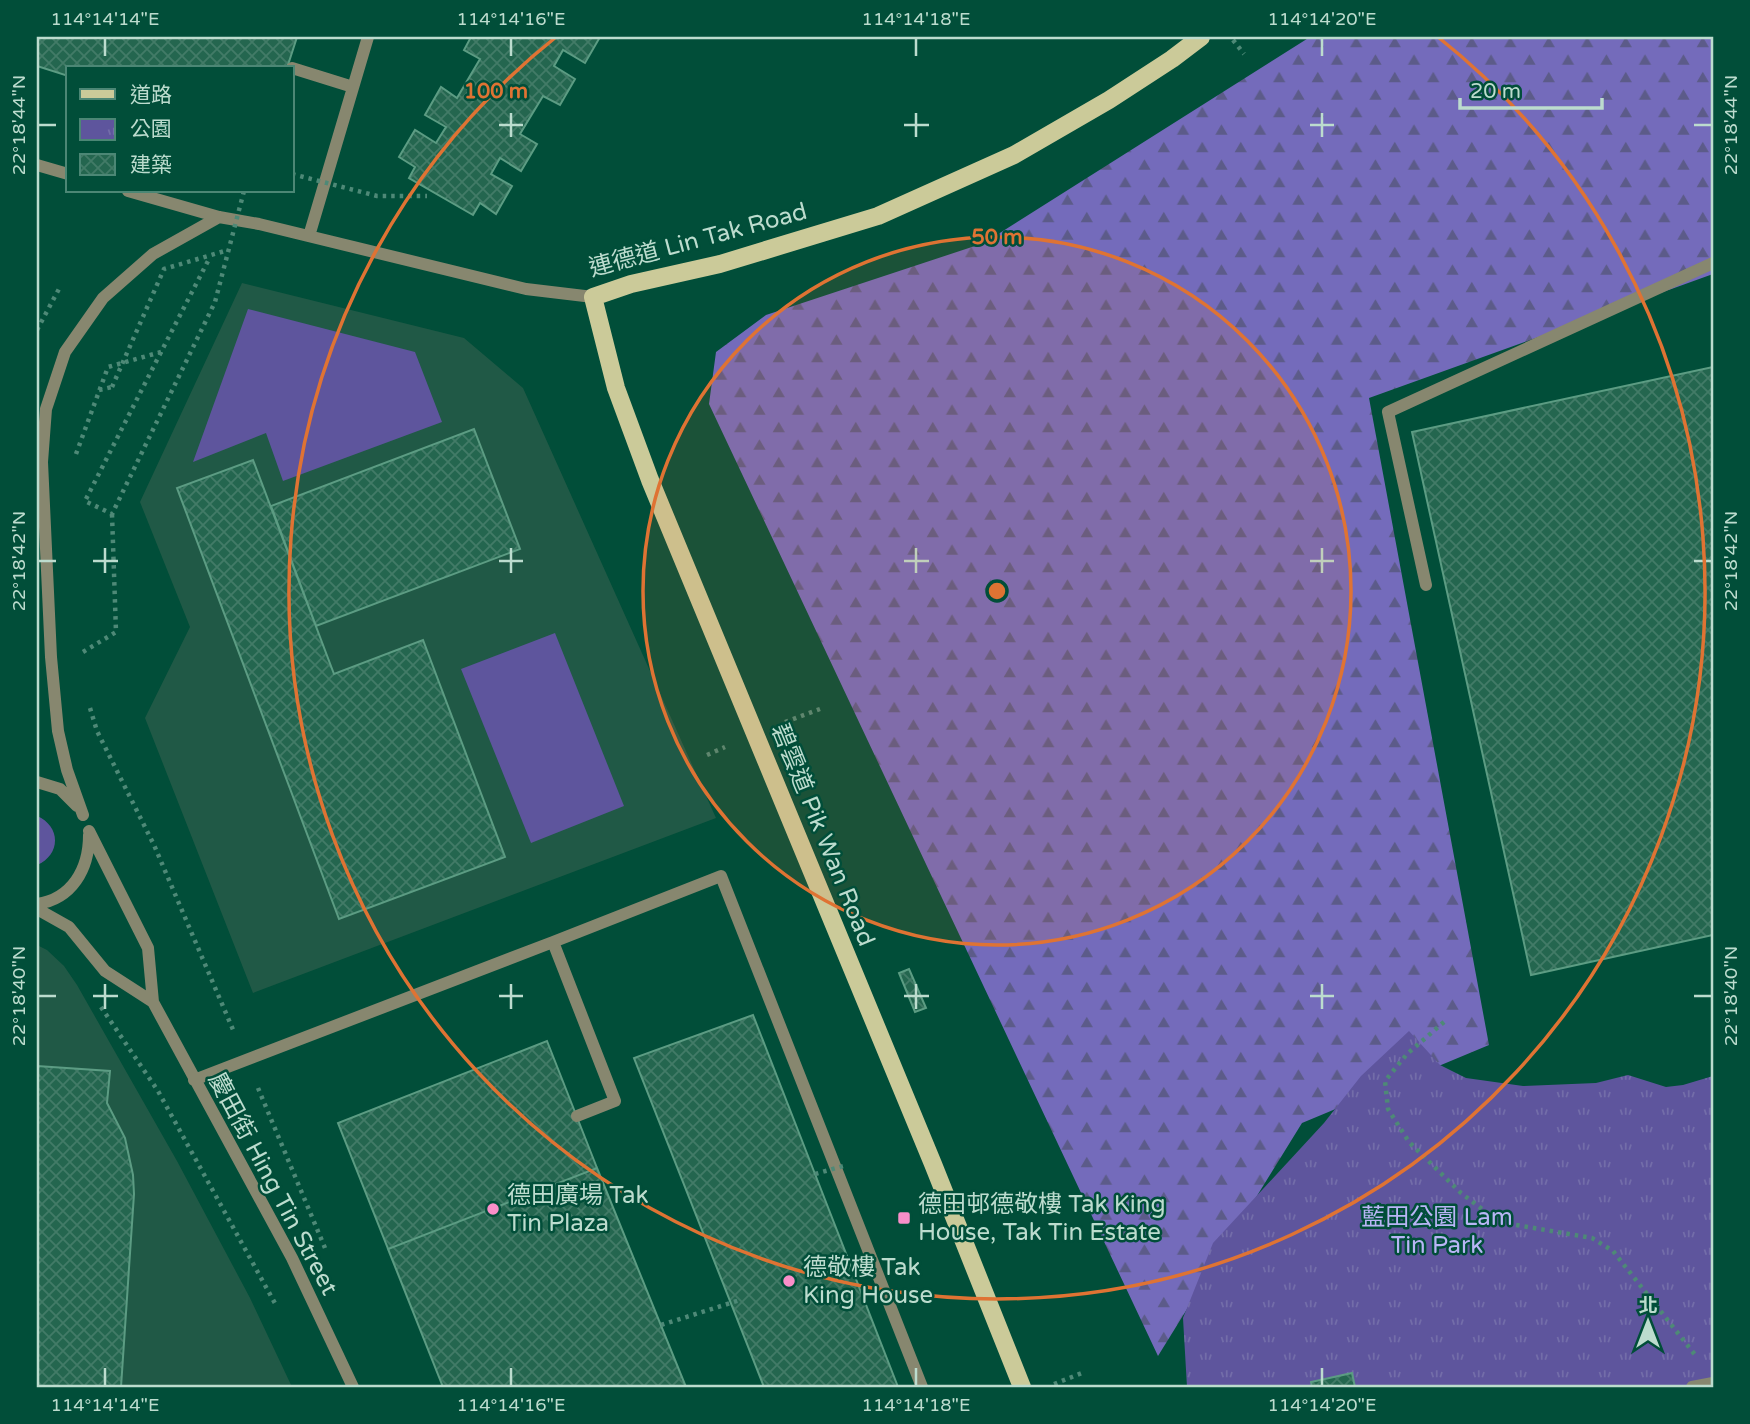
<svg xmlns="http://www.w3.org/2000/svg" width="1750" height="1424" viewBox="0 0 1750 1424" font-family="'Varela Round','Noto Sans TC',sans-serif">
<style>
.built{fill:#205946}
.grass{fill:#5e559d}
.forest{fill:url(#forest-firs)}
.park{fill:url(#park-tufts)}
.building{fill:url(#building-cross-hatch);stroke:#5c9c83;stroke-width:2}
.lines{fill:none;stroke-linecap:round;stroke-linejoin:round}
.path{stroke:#4e8977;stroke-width:4.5;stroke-dasharray:3.5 5;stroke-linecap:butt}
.minor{stroke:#87876f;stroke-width:12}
.major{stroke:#cbca99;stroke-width:18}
.path-bridge{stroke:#4e8977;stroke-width:4.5;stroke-dasharray:3.5 5;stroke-linecap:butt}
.ticks{fill:none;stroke:#bcdcce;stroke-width:2.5}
.ring{fill:none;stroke:#df7333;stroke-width:3.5}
.poi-dot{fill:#f98fc9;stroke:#014e39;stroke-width:2.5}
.labels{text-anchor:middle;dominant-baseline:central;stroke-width:5;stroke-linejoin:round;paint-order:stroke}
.street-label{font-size:24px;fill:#bcdcce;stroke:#014e39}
.poi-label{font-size:24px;fill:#bcdcce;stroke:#014e39;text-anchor:start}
.park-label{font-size:24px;fill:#b9b5f6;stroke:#014e39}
.centre{fill:#df7333;stroke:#014e39;stroke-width:3.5}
.ring-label{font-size:21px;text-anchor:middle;font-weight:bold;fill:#df7333;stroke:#014e39;stroke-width:5;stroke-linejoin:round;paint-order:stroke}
.neatline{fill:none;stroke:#bcdcce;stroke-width:2.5}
.ticks-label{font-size:18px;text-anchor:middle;fill:#bcdcce}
</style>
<defs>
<pattern id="forest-firs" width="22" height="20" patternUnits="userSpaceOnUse" patternTransform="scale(1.75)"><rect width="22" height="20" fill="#746bbb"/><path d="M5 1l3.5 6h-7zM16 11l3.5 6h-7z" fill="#5c5b89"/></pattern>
<pattern id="park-tufts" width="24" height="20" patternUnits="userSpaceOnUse" patternTransform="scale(1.75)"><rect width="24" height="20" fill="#5e559d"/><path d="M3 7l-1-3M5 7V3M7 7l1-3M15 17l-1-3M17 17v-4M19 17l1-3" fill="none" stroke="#736da9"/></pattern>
<pattern id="building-cross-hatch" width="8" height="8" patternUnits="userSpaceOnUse" patternTransform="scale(1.75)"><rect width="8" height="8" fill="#24664f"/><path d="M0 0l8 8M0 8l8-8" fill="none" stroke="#427b67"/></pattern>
</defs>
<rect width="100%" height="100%" fill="#014e39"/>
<path class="built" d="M242,283L464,338L523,388L716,818L253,993L145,718L190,627L140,502Z
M37,945L47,950L64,966L77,985L177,1161L250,1298L292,1387H37Z"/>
<path class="grass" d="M248,309L415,352L442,422L283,481L266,433L193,462Z
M555,633L624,806L531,843L461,669Z
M37,816C61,826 61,855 37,865Z"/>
<path class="forest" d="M1310,37H1713V274L1369,398L1489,1045L1302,1123L1158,1356L709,404L716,352L766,315L984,243Z"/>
<path class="park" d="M1409,1031L1440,1065L1466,1078L1523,1086L1596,1083L1628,1075L1666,1087L1683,1085L1713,1076V1387H1187L1183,1318L1213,1243L1324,1123L1361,1076Z"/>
<path class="building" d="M37,37H297L287,68H68V76L37,66Z
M471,37H600L585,63L563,50L554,66L575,79L560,105L543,96L520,134L537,144L521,171L500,158L491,174L512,186L496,214L480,203L473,215L409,178L415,167L399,157L415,130L436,143L446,127L425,115L441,87L457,98L480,59L464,50Z
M1713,367V935L1531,975L1412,432Z
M474,429L520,549L316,626L271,506Z
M253,460L334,674L423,640L505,857L339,919L177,488Z
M909,969L926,1008L915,1012L899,973Z
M753,1015L815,1174L898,1387H764L634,1058Z
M547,1041L597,1168L686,1387H443L338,1123Z
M37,1066L110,1071L107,1103L125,1138L133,1175L134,1194L121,1387H37Z
M597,1168L686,1387H443L388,1249Z
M1352,1373L1355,1387H1312L1311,1382Z"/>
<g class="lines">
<path class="path" d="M1233,40L1244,54
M37,330L60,287
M99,390L112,387
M76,454L108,367L161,352L208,261
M83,652L116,632L112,514
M90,708L97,731L154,845L234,1032
M785,722L820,709
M707,755L725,747
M101,1007L158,1091L277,1307
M1444,1022L1407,1054L1385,1081L1388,1109L1409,1142L1461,1193L1499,1222L1592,1238L1613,1251L1696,1356
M258,1088L325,1248
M661,1325L740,1300
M1054,1384L1082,1373"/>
<path class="minor" d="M292,68L353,87
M37,165L68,174
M128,191L219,217L259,224L526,289L593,297
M309,236L368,37
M1426,585L1388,412L1713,263
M37,782L60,789L77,806
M83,815L67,770L58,731L51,657L42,462L46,409L65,352L103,298L153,254L219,217
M89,831L148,948L153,1002L292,1258L353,1387
M37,904C72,899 89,869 89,835
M37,909L69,927L105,971L153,1002
M553,942L721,876L922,1387
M194,1080L553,942L615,1101L577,1116
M1692,1387L1713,1383"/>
<path class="major" d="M1022,1387L933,1164L650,480L616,388L593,297L631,284L720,264L878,216L1014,155L1109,100L1172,59L1201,37"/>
<path class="path-bridge" d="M292,174L377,196H427
M161,352L85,501L112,514L215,302L244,191
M112,387L164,269L228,250
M815,1174L847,1165"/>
</g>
<path class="ticks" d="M105,38V56M511,38V56M916,38V56M1322,38V56M511,113V137M916,113V137M1322,113V137M38,125H56M499,125H523M904,125H929M1310,125H1334M1694,125H1712M105,548V573M511,548V573M916,548V573M1322,548V573M38,561H56M93,561H118M499,561H523M904,561H929M1310,561H1334M1694,561H1712M105,984V1009M511,984V1009M916,984V1009M1322,984V1009M38,996H56M93,996H118M499,996H523M904,996H929M1310,996H1334M1694,996H1712M105,1368V1386M511,1368V1386M916,1368V1386M1322,1368V1386"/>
<circle cx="997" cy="591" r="354" fill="#df7333" fill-opacity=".12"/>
<g class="ring">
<circle cx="997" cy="591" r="354"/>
<path d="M1438 37A708 708 0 1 1 556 37"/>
</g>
<g class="poi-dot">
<circle cx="493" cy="1209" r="7"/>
<rect x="897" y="1211" width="14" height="14" rx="3.5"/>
<circle cx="789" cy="1281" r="7"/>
</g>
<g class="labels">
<g class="street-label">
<text transform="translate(698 240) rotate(-15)">連德道 Lin Tak Road</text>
<text transform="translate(823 835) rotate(68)">碧雲道 Pik Wan Road</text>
<text transform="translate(273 1184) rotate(62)">慶田街 Hing Tin Street</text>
</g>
<g class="poi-label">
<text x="507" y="1195">德田廣場 Tak<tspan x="507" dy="28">Tin Plaza</tspan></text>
<text x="918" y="1204">德田邨德敬樓 Tak King<tspan x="918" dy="28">House, Tak Tin Estate</tspan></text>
<text x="803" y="1267">德敬樓 Tak<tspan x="803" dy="28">King House</tspan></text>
</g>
<g class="park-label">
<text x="1437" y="1217">藍田公園 Lam<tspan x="1437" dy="28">Tin Park</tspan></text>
</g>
</g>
<circle cx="997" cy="591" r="10" class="centre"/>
<g class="ring-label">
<text x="496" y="98">100 m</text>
<text x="997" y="244">50 m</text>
</g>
<rect width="1750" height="1424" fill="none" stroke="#014e39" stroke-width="77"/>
<rect x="66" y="66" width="228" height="126" fill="#014e39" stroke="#4c8775" stroke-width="2"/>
<rect x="80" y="89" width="35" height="10" fill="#cbca99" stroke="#4c8775" stroke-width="2"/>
<text x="130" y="102" font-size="21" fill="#bcdcce">道路</text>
<rect x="80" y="119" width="35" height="21" fill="url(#park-tufts)" stroke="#4c8775" stroke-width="2"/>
<text x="130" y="136" font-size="21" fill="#bcdcce">公園</text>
<rect x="80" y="154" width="35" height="21" fill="url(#building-cross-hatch)" stroke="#4c8775" stroke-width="2"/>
<text x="130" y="172" font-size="21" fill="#bcdcce">建築</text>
<g transform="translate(1648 1322)" stroke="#014e39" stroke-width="5" paint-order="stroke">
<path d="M0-5L12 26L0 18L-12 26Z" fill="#bcdcce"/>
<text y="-10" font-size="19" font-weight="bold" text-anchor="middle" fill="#bcdcce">北</text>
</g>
<path d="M1460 98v10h142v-10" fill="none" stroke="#bcdcce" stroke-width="3.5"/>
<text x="1470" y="98" font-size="21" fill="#bcdcce" stroke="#014e39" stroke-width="5" paint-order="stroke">20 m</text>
<rect x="38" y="38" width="1674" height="1348" class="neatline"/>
<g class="ticks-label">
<text x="105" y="25">114°14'14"E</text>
<text x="511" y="25">114°14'16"E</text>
<text x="916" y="25">114°14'18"E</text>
<text x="1322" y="25">114°14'20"E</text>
<text transform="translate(19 125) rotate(-90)" y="6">22°18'44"N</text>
<text transform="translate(1731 125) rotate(-90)" y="6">22°18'44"N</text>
<text transform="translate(19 561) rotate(-90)" y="6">22°18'42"N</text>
<text transform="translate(1731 561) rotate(-90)" y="6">22°18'42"N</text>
<text transform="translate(19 996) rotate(-90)" y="6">22°18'40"N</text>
<text transform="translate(1731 996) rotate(-90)" y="6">22°18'40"N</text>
<text x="105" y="1411">114°14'14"E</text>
<text x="511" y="1411">114°14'16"E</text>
<text x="916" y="1411">114°14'18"E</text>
<text x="1322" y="1411">114°14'20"E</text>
</g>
</svg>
